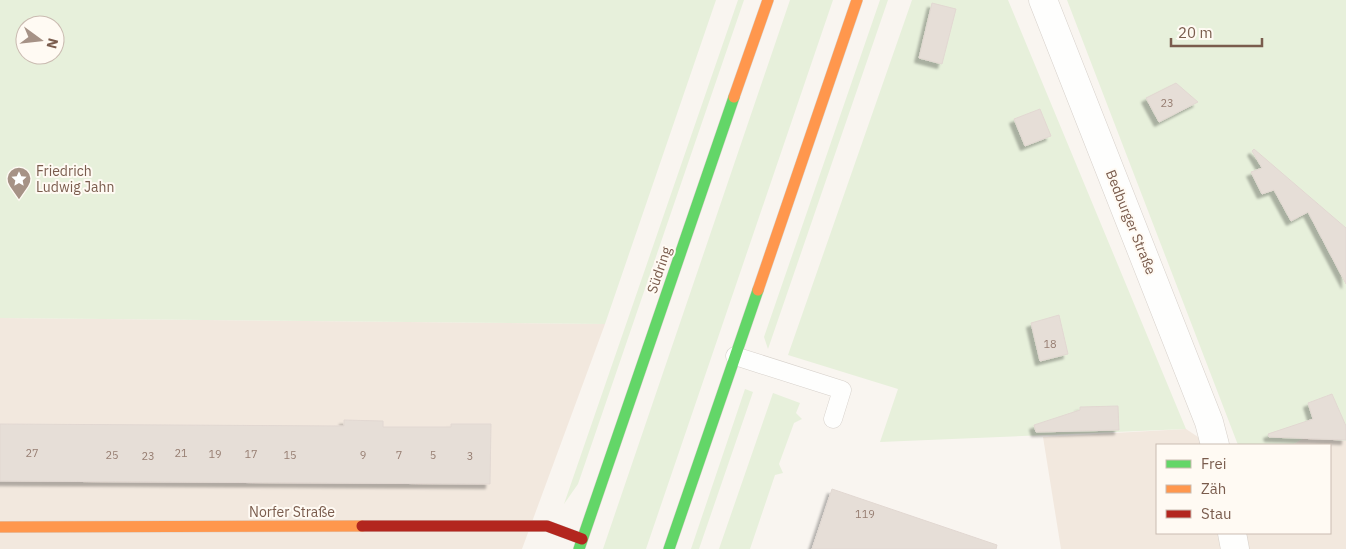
<svg xmlns="http://www.w3.org/2000/svg" width="1346" height="549" viewBox="0 0 1346 549" font-family="'IBM Plex Sans',sans-serif">
<style>
.residential{fill:#f2e8de}
.green{fill:#e7f0db;fill-rule:evenodd}
.building{fill:#e6ded7;stroke:#e2d8d2;filter:url(#shadow)}
.lines{fill:none;stroke-linecap:round;stroke-linejoin:round}
.lane-casing{stroke:#d7d1cb;stroke-width:19}
.street-casing{stroke:#d7d1cb;stroke-width:29}
.fast-casing{stroke:#d9d2cb;stroke-width:12}
.slow-casing{stroke:#d9d2cb;stroke-width:12}
.jam-casing{stroke:#d9d2cb;stroke-width:12}
.lane{stroke:#fefefd;stroke-width:18}
.street{stroke:#fefefd;stroke-width:28}
.fast{stroke:#63d668;stroke-width:11}
.slow{stroke:#ff974d;stroke-width:11}
.jam{stroke:#b3261e;stroke-width:11}
.labels{text-anchor:middle;dominant-baseline:central;stroke-width:4;stroke-linejoin:round;paint-order:stroke}
.number-label{font-size:11px;fill:#977e72}
.poi-label{font-size:14px;fill:#7a5c4d;stroke:#fffaf3;text-anchor:start}
.street-label{font-size:14px;fill:#7a5c4d;stroke:#fffaf3}
</style>
<defs>
<filter id="shadow"><feDropShadow dx="-4.5" dy="4.5" stdDeviation="1" flood-color="#0004"/></filter>
</defs>
<rect width="100%" height="100%" fill="#f9f5f0"/>
<path class="residential" d="M0,318L605,324L522,549H0Z
M1186,429L1210,445H1157V533H1330V445H1292L1304,438L1324,439L1346,441V549H1061L1043,437Z"/>
<path class="green" d="M0,0H716L605,324L0,318ZM25,25H55V55H25Z
M738,0H744L578,484L564,504Z
M790,0H833L646,549H603Z
M880,0H888L768,349L764,337Z
M912,0H1008L1186,429L880,442L898,389L788,355Z
M1067,0H1346V441L1304,438L1292,445H1238Z
M745,389L753,392L699,549H691Z
M773,393L800,403L796,413L802,419L794,423L779,464L783,473L775,475L750,549H719Z"/>
<path class="building" d="M932,3L956,9L942,64L919,58Z
M1176,83L1198,102L1159,122L1146,98Z
M1040,109L1051,136L1025,146L1014,119Z
M1254,149L1346,228V284L1308,212L1291,221L1274,190L1262,194L1251,172L1262,168L1252,151Z
M1059,315L1068,354L1040,361L1031,323Z
M1332,394L1346,426V440L1269,437L1268,434L1313,419L1308,403Z
M1118,406L1119,430L1036,432L1034,425L1080,410V407Z
M344,420L383,421V427H451V424H491L490,484L0,481V424L344,426Z
M832,489L997,545L996,549H812Z"/>
<g class="lines">
<defs>
<path id="lane" d="M735,356L842,390L833,419"/>
<path id="street" d="M1043,0L1209,422L1215,445
M1232,533L1235,549"/>
<path id="fast" d="M579,549L734,97
M669,549L758,290"/>
<path id="slow" d="M734,97L768,0
M758,290L857,0
M0,527L362,526"/>
<path id="jam" d="M362,526H547L582,539"/>
</defs>
<use href="#lane" class="lane-casing"/>
<use href="#street" class="street-casing"/>
<use href="#fast" class="fast-casing"/>
<use href="#slow" class="slow-casing"/>
<use href="#jam" class="jam-casing"/>
<use href="#lane" class="lane"/>
<use href="#street" class="street"/>
<use href="#fast" class="fast"/>
<use href="#slow" class="slow"/>
<use href="#jam" class="jam"/>
</g>
<defs>
<symbol id="sight-pin" viewBox="-11 -11 22 30"><path d="M0 17L-7.5 6A9.5 9.5 0 1 1 7.5 6Z" fill="#a69286" stroke="#fffaf3"/><path d="M0-6L1.8-2.2L6-1.7L2.9 1.2L3.7 5.4L0 3.3L-3.7 5.4L-2.9 1.2L-6-1.7L-1.8-2.2Z" fill="#fff"/></symbol>
</defs>
<g fill-rule="evenodd">
<use href="#sight-pin" x="5" y="165" width="28" height="38"/>
</g>
<g class="labels">
<g class="number-label">
<text x="1167" y="103">23</text>
<text x="1050" y="344">18</text>
<text x="32" y="453">27</text>
<text x="181" y="453">21</text>
<text x="215" y="454">19</text>
<text x="251" y="454">17</text>
<text x="112" y="455">25</text>
<text x="290" y="455">15</text>
<text x="363" y="455">9</text>
<text x="399" y="455">7</text>
<text x="433" y="455">5</text>
<text x="148" y="456">23</text>
<text x="470" y="456">3</text>
<text x="865" y="514">119</text>
</g>
<g class="poi-label">
<text x="36" y="171">Friedrich<tspan x="36" dy="16">Ludwig Jahn</tspan></text>
</g>
<g class="street-label">
<text transform="translate(1131 222) rotate(68)">Bedburger Straße</text>
<text transform="translate(659 270) rotate(-71)">Südring</text>
<text x="292" y="512">Norfer Straße</text>
</g>
</g>
<rect x="1156" y="444" width="175" height="90" fill="#fffaf3" stroke="#cabbb1"/>
<rect x="1166" y="460" width="25" height="8" fill="#63d668" stroke="#cabbb1"/>
<text x="1201" y="469" font-size="15" fill="#7a5c4d">Frei</text>
<rect x="1166" y="485" width="25" height="8" fill="#ff974d" stroke="#cabbb1"/>
<text x="1201" y="494" font-size="15" fill="#7a5c4d">Zäh</text>
<rect x="1166" y="510" width="25" height="8" fill="#b3261e" stroke="#cabbb1"/>
<text x="1201" y="519" font-size="15" fill="#7a5c4d">Stau</text>
<g transform="translate(40 40) rotate(105)"><circle r="24" fill="#fffaf3" stroke="#cabbb1"/>
<path d="M0-4L9 19L0 12L-9 19Z" fill="#a69286"/>
<text y="-8" font-size="14" font-weight="bold" text-anchor="middle" fill="#7a5c4d">N</text>
</g>
<path d="M1171 38v8h91v-8" fill="none" stroke="#7a5c4d" stroke-width="2.5"/>
<text x="1178" y="38" font-size="15" fill="#7a5c4d" stroke="#fffaf3" stroke-width="4" paint-order="stroke">20 m</text>
</svg>
